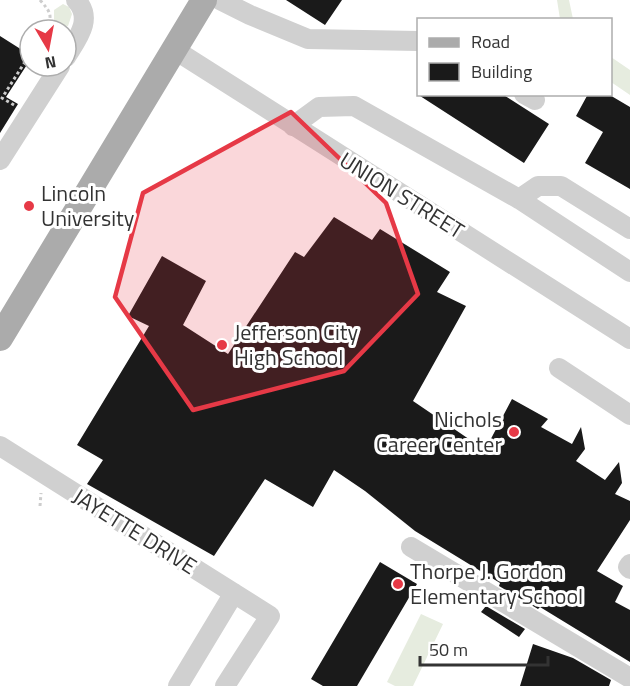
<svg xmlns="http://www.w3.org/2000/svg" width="630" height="686" viewBox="0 0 630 686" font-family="'Titillium Web',sans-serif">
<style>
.green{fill:#e6ecdf}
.building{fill:#1a1a1a}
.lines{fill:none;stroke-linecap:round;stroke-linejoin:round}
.path{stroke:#cdcdcd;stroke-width:3;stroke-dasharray:3 3;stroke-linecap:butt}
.minor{stroke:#d0d0d0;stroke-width:20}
.major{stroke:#ababab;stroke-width:26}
.marked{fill:#e63946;fill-opacity:0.2;stroke:#e63946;stroke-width:4.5;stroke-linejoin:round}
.poi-dot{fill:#e63946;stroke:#fff;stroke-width:2}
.labels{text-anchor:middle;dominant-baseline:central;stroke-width:6;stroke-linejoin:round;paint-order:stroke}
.poi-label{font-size:22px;fill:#333;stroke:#fff;text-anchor:start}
.street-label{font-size:22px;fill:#333;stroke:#fff}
</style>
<rect width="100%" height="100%" fill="#fff"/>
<path class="green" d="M557,0H569L573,19H560Z
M63,4L69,7L72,14L68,26L64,27L54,22V10Z
M611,57L630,70V95L611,82Z
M421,614L443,624L413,686H395L387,682Z"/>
<path class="building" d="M286,0H342L325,25Z
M0,36L30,55V60L6,97L18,104L0,133Z
M417,94H502L549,124L524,163Z
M588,94H608L630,107V189L585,163L603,132L576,116Z
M334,217L372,240L380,229L450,272L437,292L466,306L413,401L485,450L512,399L548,419L541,427L572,444L581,427L585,449L576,461L605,480L619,462L622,483L615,494L630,501V520L597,571L623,586L615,602L630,610V662L540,607L538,609L499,586L500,583L415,531L365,491L334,470L313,507L265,479L214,556L87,484L103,460L77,445L149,326L128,316L162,256L206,281L183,325L228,354L295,252L304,257Z
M380,562L417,584L357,686H323L311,679Z
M486,606L525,629L519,637L481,612Z
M533,644L573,658L611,680L609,686H520Z"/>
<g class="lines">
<path class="path" d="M40,0C50,12 54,15 45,30
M14,105L2,98L30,54
M40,506L41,493"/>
<path class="minor" d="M220,0L250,15L308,39L418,41
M175,50L630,339
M66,57C77,39 94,19 76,0
M524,94L535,100
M293,126L319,107L354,106L519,199L630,272
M0,160L60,66
M519,199L538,186H561L630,229
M559,368L630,415
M0,446L270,616L225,686
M411,547L630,678
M630,564L628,567L630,569
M178,686L234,593"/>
<path class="major" d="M0,338L204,0"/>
</g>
<path class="marked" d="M291,112L386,203L418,294L344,371L193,410L115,297L143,193Z"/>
<g class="poi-dot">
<circle cx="29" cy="206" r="6"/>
<circle cx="222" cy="345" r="6"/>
<circle cx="514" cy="432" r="6"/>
<circle cx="398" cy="584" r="6"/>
</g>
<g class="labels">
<g class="poi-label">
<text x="41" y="193">Lincoln<tspan x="41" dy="25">University</tspan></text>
<text x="234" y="332">Jefferson City<tspan x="234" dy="25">High School</tspan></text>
<text x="502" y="419" text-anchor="end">Nichols<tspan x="502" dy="25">Career Center</tspan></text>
<text x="410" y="571">Thorpe J. Gordon<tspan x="410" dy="25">Elementary School</tspan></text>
</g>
<g class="street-label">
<text transform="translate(402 195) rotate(32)">UNION STREET</text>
<text transform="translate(135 531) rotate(32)">JAYETTE DRIVE</text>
</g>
</g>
<rect x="417" y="18" width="195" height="78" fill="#ffffff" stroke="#adadad" stroke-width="1.5"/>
<rect x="429" y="38" width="30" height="9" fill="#ababab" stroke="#adadad" stroke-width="1.5"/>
<text x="471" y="48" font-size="18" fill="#333333">Road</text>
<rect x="429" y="63" width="30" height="18" fill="#1a1a1a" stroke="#adadad" stroke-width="1.5"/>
<text x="471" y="78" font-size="18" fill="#333333">Building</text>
<g transform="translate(48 48) rotate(170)"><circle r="28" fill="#ffffff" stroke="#adadad" stroke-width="1.5"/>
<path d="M0-4.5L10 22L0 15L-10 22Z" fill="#e63946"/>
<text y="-9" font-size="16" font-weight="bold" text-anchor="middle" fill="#333333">N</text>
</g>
<path d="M420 656v9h128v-9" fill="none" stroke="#333333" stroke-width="3"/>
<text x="429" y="656" font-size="18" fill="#333333" stroke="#ffffff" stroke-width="4.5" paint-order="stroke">50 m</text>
</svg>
